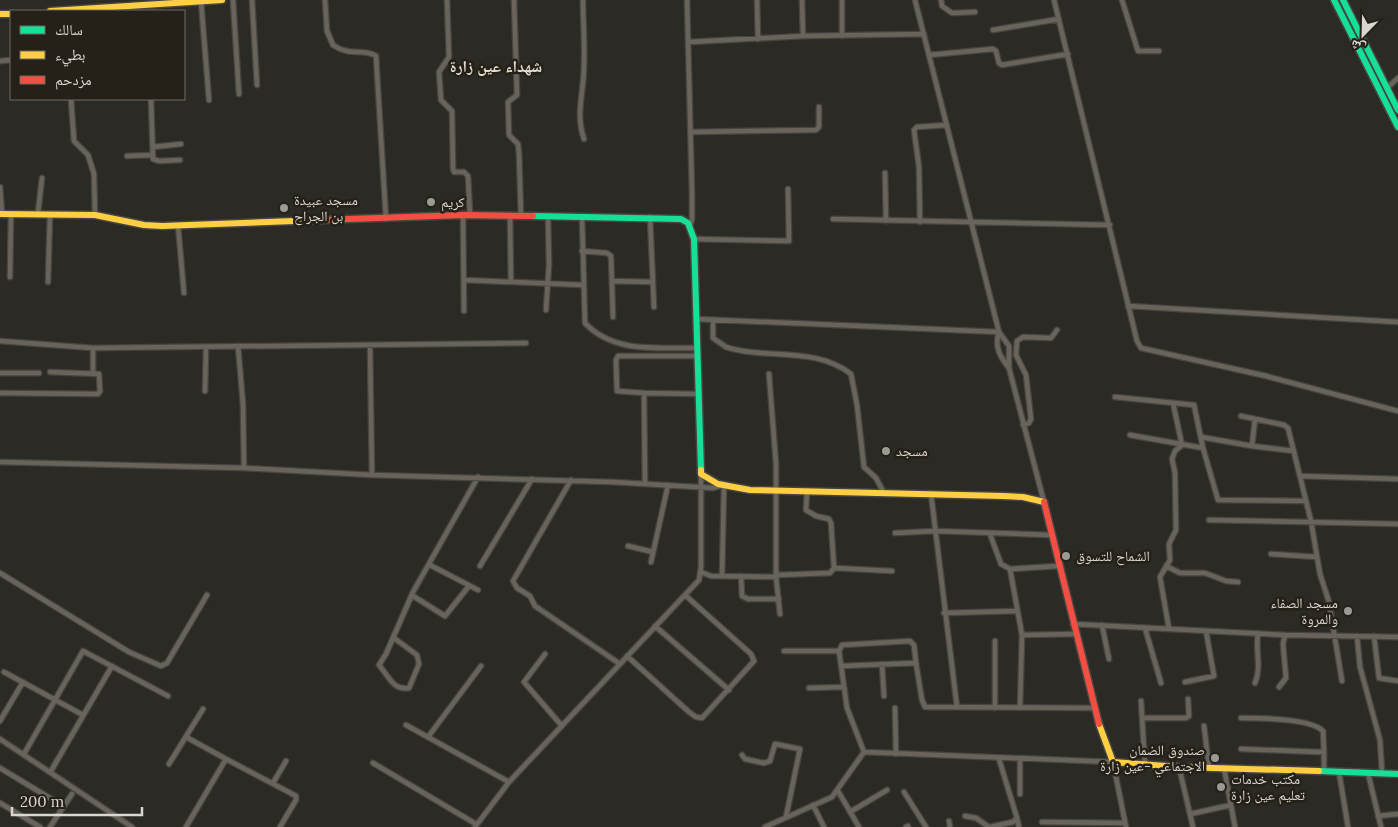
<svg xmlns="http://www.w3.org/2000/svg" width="1398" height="827" viewBox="0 0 1398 827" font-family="Lora,'Noto Naskh Arabic',serif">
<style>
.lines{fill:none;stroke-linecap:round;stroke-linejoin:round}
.street-casing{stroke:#474541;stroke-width:7}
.fast-casing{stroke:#474541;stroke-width:9}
.slow-casing{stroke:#474541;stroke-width:9}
.jam-casing{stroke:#474541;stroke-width:9}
.street{stroke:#68645b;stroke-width:4.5}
.fast{stroke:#16e098;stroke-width:6}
.slow{stroke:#ffcf43;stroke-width:6}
.jam{stroke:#f24e42;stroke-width:6}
.poi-dot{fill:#9c9a94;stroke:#252118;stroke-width:2}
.labels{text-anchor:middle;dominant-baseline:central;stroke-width:5;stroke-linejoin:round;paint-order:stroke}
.poi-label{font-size:14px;fill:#d9d7d0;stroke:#252118;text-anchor:start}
.quarter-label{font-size:16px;font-weight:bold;fill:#e0dace;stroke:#252118}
</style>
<rect width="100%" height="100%" fill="#2c2a25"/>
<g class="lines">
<defs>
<path id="street" d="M233,0L239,94
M252,0L257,85
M325,0L327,31L333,45C350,57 364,48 376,56L386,219
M447,0L449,57L439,72L441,100L452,111L453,169L454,172H464L468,176L470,215
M514,0L517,95L508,102L509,135L518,144L519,153L521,216
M583,0C583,27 586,55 583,82C581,102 577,119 584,139
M687,0L692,192V219L690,226
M757,0L758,39
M802,0L803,36
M842,0V36
M915,0L999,332L1009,346V368L1044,502
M941,0L942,6L952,13L975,12
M1054,0L1137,341L1141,348L1266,376L1398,411
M1122,0L1138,51H1159
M201,1L209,100
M993,30L1059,19
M689,42L803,36L924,34
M929,55L993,49L996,51L999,63L1002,65L1068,54
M0,61L11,60
M1387,88L1398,78
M71,99L74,141L88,155L94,174L95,215
M151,99L153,159L159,161L180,160
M691,132L816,130L819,127V107
M153,147L181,144
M127,156L153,155
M885,173L886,221
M0,187L2,214
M38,213L42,178
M463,215L464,311
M510,215L511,282
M582,216L585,323C614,354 658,347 697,348
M650,217L654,307
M833,219L1110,225
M920,222L919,167L914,130L917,127L947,125
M178,225L184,293
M694,239L789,241L788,189
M582,251L607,253L611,256L613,317
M10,277L11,214
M464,280L583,285
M612,281L652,282
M48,282L50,214
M1128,306L1398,322
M546,310L549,265L548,216
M697,319L999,332
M713,320V338L726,347C766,360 815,346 851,374L857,405L864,467L876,478L884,493
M999,332C994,346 1000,357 1009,368
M0,341L93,348L526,343
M370,345L372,475
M238,346L243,404L244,468
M0,373H39
M93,373V348
M769,374L776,464V577L780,614
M205,391L206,348
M0,393L98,394L100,391L99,374L50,372
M644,393L617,391L616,360L618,356H697
M1115,397L1194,405L1203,448
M1173,403L1182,445
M1241,416L1284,425L1288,428L1311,521L1320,574L1329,602L1342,681
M1023,425L1029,423L1031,419L1026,375L1016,355L1017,341L1023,337L1051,338L1057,330
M1130,435L1203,448L1218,500L1306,501
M1201,437L1252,446L1294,451
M1252,446L1255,419
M0,462L244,468L372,475L613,482L713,488L720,486
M1300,476L1398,479
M571,480L513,581L517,588L530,596L535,606L620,664
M645,483L644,393L698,394
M931,494L957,707
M1209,520L1398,524
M895,533L935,531L1051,535
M990,534L1001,564L1010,569
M628,546L653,552
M1271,554L1317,557
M651,562L668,485
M430,565L478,590
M480,566L532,479
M1166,566L1180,573H1205L1226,581L1238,582
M834,568L892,571
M701,572L711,576L776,577
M0,573L129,652L161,666L167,663L207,595
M777,575L830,573L834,568L831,523L829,519L816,516L806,510L807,491
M722,576L724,487
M741,576L742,596L748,599H779
M413,596L445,616L469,586
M944,613L1017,611
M1073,624L1285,635L1398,637
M1102,625L1109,659
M655,626L729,690
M1145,628L1161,683
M1169,629L1160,577L1170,560L1169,544L1176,530L1175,473L1172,459L1175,451L1182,445
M1022,635L1010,569L1058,566
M1357,636L1360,667L1380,740L1382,773
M1374,636L1379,678L1398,681
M394,638L417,655L419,664L409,688C393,691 388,675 379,665L386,654L413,592L478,477
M995,641V708
M839,651L842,645L910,641L914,645L916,663
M545,654L524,682L562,726
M627,656L689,712L696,717L702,718L754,661L751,654L685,595
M882,664L884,696
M841,666L916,663L922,700L925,707L1094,708
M4,672L83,715
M1185,682L1214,676L1206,631
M1255,683C1262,667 1255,650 1258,633
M1279,687L1286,678L1283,644L1285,635
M809,688L843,687
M1141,701L1145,765
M895,708L896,754
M1020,708L1022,635L1075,634
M1142,718H1186L1189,716L1188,699
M1241,718C1258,718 1311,718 1323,731L1324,751L1319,752L1241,749
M0,721L23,682
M406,725L509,782
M1204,726L1209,768
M186,737L226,759
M428,737L481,666
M0,739L132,827
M1324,751V770
M864,752L1113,762L1126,827
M24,754L83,651L168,696
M742,755L745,759L764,763L770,761L775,744L800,749L786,817
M1020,759V794
M373,763L476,824
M169,764L203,709
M1179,767L1193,827
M0,768L63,806
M1224,768L1235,827
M51,771L112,666
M1339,772L1348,827
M1368,773L1381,827
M273,783L286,761
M838,791L859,827
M904,792L926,827
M0,803L40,827
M813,805L824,827
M850,812L887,790
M1190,814L1231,805
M965,816L976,818L989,827
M1378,816L1398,814
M1017,818L1019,827
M949,821L950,827
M1042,822L1125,823
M50,827L72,794
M186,827L226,759L296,796V800L280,827
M475,827L509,782L699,580L701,567V474
M765,827L832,797L864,752L847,708L839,651H784
M906,827L908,826
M990,827L1013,822L1017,818L999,759"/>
<path id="fast" d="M1334,0L1398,127
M1343,0L1398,110
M533,216L681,219L688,223L694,239L701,470
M1319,771L1398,774"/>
<path id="slow" d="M50,11L222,0
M0,14H11
M0,214L95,215L144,225L162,226L321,220
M701,470V474L718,484L750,490L1003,496L1023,497L1044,502
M1099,724L1113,762L1179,767L1319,771"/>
<path id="jam" d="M321,220L463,215L533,216
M1044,502L1099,724"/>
</defs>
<use href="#street" class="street-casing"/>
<use href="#fast" class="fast-casing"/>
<use href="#slow" class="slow-casing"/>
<use href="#jam" class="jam-casing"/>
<use href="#street" class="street"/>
<use href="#fast" class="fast"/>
<use href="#slow" class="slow"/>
<use href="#jam" class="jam"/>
</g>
<g class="poi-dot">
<circle cx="431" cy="202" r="5"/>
<circle cx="284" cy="208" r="5"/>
<circle cx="886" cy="451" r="5"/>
<circle cx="1066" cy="556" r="5"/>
<circle cx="1348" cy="611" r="5"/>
<circle cx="1215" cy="758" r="5"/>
<circle cx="1221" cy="787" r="5"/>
</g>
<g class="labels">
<g class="poi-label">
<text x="294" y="200">مسجد عبيدة<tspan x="294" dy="16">بن الجراح</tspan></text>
<text x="441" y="202">كريم</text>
<text x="896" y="451">مسجد</text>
<text x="1076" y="556">الشماح للتسوق</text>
<text x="1338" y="603" text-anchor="end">مسجد الصفاء<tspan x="1338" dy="16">والمروة</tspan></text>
<text x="1205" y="750" text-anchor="end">صندوق الضمان<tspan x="1205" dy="16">الاجتماعي -عين زارة</tspan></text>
<text x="1231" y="779">مكتب خدمات<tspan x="1231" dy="16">تعليم عين زارة</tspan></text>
</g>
<g class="quarter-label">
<text x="496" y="66">شهداء عين زارة</text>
</g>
</g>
<rect x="10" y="10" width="175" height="90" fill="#252118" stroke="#6d6a62"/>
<rect x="20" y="26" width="25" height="8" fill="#16e098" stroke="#6d6a62"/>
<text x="55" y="35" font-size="15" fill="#d9d7d0">سالك</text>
<rect x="20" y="51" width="25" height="8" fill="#ffcf43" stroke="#6d6a62"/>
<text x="55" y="60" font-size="15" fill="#d9d7d0">بطيء</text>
<rect x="20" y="76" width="25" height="8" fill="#f24e42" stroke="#6d6a62"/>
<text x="55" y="85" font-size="15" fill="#d9d7d0">مزدحم</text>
<g transform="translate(1363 35) rotate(203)" stroke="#252118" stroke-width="4" paint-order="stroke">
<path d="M0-4L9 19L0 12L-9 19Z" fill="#d9d7d0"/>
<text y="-8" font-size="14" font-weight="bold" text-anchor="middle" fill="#d9d7d0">ش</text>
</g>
<path d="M12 807v8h130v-8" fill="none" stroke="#d9d7d0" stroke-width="2.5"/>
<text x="20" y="807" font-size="15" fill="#d9d7d0" stroke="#252118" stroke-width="4" paint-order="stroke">200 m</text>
</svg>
